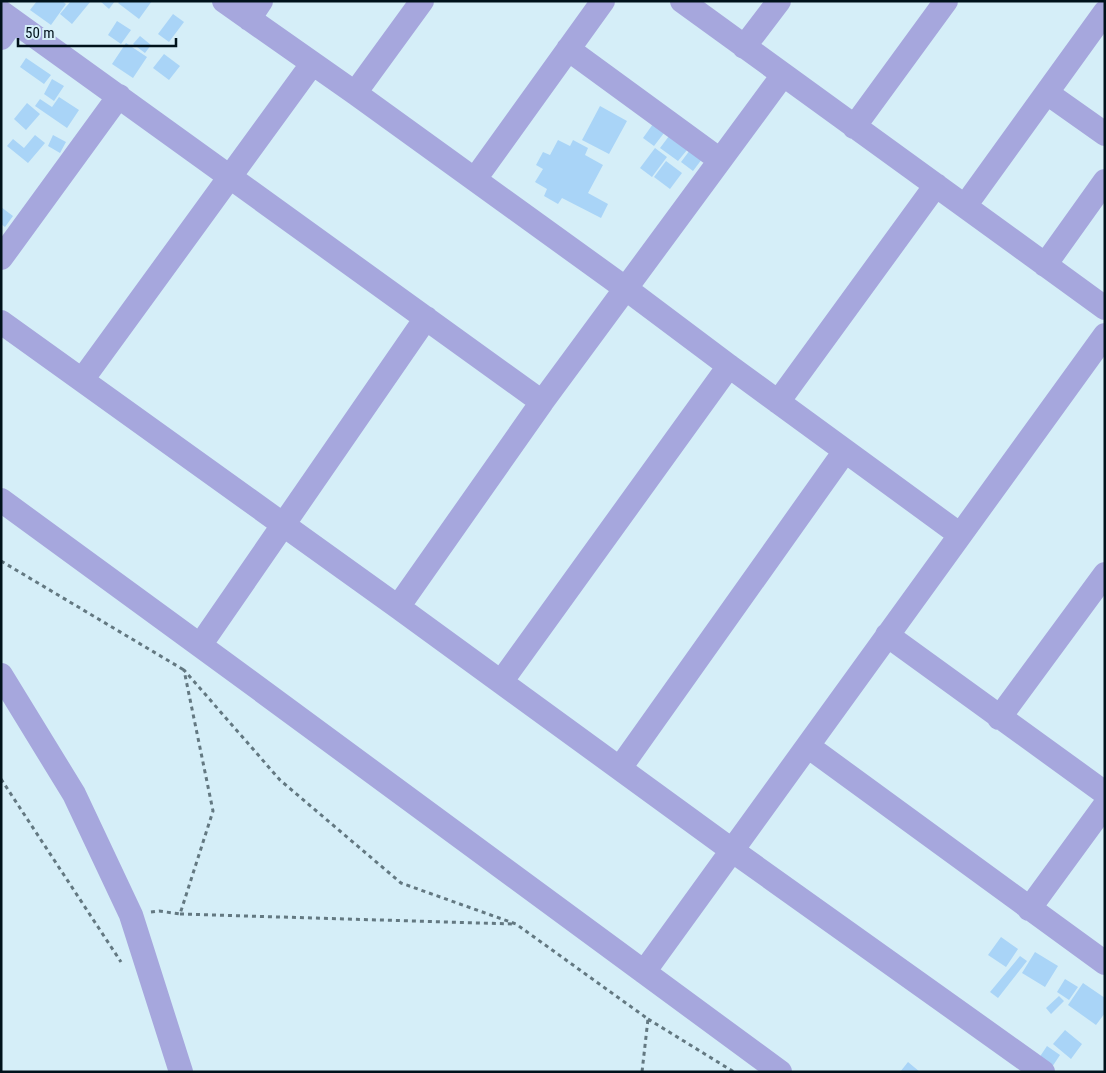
<svg xmlns="http://www.w3.org/2000/svg" width="1106" height="1073" viewBox="0 0 1106 1073" font-family="'Roboto Condensed',sans-serif">
<style>
.building{fill:#a9d4f7}
.lines{fill:none;stroke-linecap:round;stroke-linejoin:round}
.path{stroke:#637881;stroke-width:3;stroke-dasharray:4 4;stroke-linecap:butt}
.minor{stroke:#a6a7dd;stroke-width:24}
</style>
<rect width="100%" height="100%" fill="#d5eef8"/>
<path class="building" d="M37,1H62L66,4L51,25L30,10Z
M71,1H91L72,24L60,14Z
M100,1H115L109,9Z
M120,1H152L139,19L118,3Z
M173,14L184,22L169,42L158,34Z
M117,21L131,30L121,44L108,35Z
M140,36L151,45L145,53L133,44Z
M126,43L147,57L133,78L112,64Z
M164,54L180,66L169,80L153,68Z
M26,58L51,75L44,84L20,67Z
M52,79L64,86L54,101L44,94Z
M59,97L79,110L67,128L35,106L40,99L52,107Z
M27,103L40,114L26,130L14,119Z
M600,106L627,121L609,154L582,140Z
M653,124L664,133L654,146L643,138Z
M35,135L45,143L28,163L7,146L13,139L24,148Z
M53,135L66,142L60,153L48,146Z
M669,136L687,150L678,161L660,148Z
M558,140L570,146L573,140L588,148L585,155L603,165L588,193L608,204L601,218L562,198L558,204L544,196L547,189L535,182L543,169L536,165L543,152L550,155Z
M655,148L667,157L652,177L640,168Z
M690,150L702,159L693,171L681,162Z
M666,161L682,173L670,189L654,177Z
M1,207L13,216L5,227L1,224Z
M1001,937L1018,949L1006,967L988,955Z
M1035,952L1058,966L1045,987L1022,973Z
M1020,956L1027,961L998,998L990,992Z
M1065,979L1078,987L1069,1000L1057,992Z
M1083,983L1105,998V1013L1096,1025L1068,1005Z
M1059,996L1064,1001L1051,1014L1046,1008Z
M1065,1030L1082,1044L1071,1059L1053,1044Z
M1047,1046L1060,1055L1052,1067L1039,1058Z
M908,1062L920,1072H900Z"/>
<g class="lines">
<path class="path" d="M1,561L184,670
M1,779L121,962
M151,912L159,911L180,914L213,811L184,670L280,780L401,883L516,924L648,1019L642,1072
M180,914L513,924
M648,1019L734,1072"/>
<path class="minor" d="M224,1L355,93L625,288L729,366L959,534
M682,1L1105,308
M1,12L542,402
M249,19L261,1
M1,38L13,21
M744,47L779,1
M568,49L720,160
M355,93L422,1
M1047,93L1105,134
M854,127L946,1
M475,179L603,1
M965,206L1105,12
M1,258L119,96
M1045,265L1105,181
M1,322L398,607L733,851L1043,1072
M82,380L312,64
M778,402L936,185
M1,500C262,689 520,883 780,1072
M398,607L542,402L783,75
M887,635L1105,793
M201,644L426,318
M1,675L74,794L131,915L181,1072
M501,682L729,366
M999,718L1105,574
M809,747L1105,963
M620,768L845,451
M1029,909L1105,805
M644,972C799,761 950,547 1105,335"/>
</g>
<rect width="1106" height="1073" fill="none" stroke="#00121b" stroke-width="5"/>
<path d="M18 38v8h158v-8" fill="none" stroke="#00121b" stroke-width="2.5"/>
<text x="25" y="38" font-size="15" fill="#00121b" stroke="#d5eef8" stroke-width="4" paint-order="stroke">50 m</text>
</svg>
